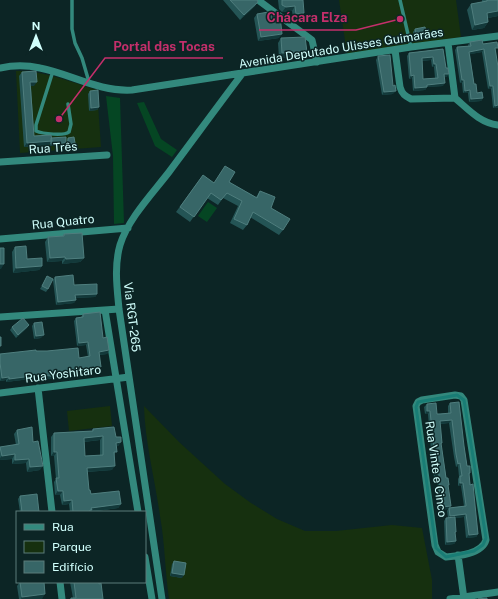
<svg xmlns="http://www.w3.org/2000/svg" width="498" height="599" viewBox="0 0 498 599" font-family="'Public Sans',sans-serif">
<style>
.green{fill:#16300f}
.water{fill:#054623}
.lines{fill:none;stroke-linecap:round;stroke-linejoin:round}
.lane{stroke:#33897d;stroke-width:3.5}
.street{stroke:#33897d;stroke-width:7}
.wall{fill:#245455;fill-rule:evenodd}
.shaded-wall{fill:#13393a}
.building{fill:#376667;stroke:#4f7e7e;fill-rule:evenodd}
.marked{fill:none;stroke:#197d75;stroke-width:3;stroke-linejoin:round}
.labels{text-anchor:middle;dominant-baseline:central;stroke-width:3;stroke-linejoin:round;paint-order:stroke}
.street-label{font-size:12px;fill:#d1fffc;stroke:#0c2525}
.leader{fill:none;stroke:#c42f6b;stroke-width:1.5}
.callout-dot{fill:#c42f6b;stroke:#0c2525;stroke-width:1.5}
.callout-label{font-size:13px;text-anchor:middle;font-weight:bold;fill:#c42f6b;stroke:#0c2525;stroke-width:3;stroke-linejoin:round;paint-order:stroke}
</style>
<rect width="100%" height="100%" fill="#0c2525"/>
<path class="green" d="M339,0H456L461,37L347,54Z
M16,71C44,70 70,82 97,90L101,147L20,153Z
M110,406L112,426L69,431L67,411Z
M144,406L179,442L225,484L251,503L277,519L305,531H336L392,525L422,528L432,580V599H169C165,571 165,544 160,516C155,479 145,443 144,406Z"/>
<path class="water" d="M106,96L120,98L124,223L114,224L113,156Z
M144,102L161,139L177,150L172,157L155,146L137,103Z
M208,202L217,208L207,222L198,216Z"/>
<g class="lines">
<path class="lane" d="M72,0V29L75,43L82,58L89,82
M400,0L411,47
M53,71L36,125V131C43,134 64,136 69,132L71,124L68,104"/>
<path class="street" d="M258,0L312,40L317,62
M448,43L455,98
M395,50L400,87C402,94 405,96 411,99L455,98C468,109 480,123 498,125
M0,68C13,65 27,65 40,68C71,74 99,92 132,90L411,47L498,36
M0,162L107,155
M0,239L128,228
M105,310L138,512
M0,317L119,309
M38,388L52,512
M0,393L129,377
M455,395L461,396L464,400L486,540C482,554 458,556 446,557L438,552L435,545L416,406L418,402L422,400Z
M458,555L464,599
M145,557L152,599
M60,582L62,599
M162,599L119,309C117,288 114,266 120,245C128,219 152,194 169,172C193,140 217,107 242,74
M450,599L498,592"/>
</g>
<path class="wall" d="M223,0H257L255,6L240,20Z
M278,0H303L301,17L293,18L292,11L282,12L279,9Z
M482,0H498V16L488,18V22L484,28L472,30L467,10L471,4L482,2Z
M257,14L279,38L258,41L254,18Z
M415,29L427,34L425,37L414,39L413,32Z
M281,38L307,52L303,56L279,58L278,43Z
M470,42L483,44L496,51L498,108H493L491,89H488L482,52L470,54L474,84L477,93L483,98L481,101L469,102L468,93H463L462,83H460L455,50L457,47L468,46V45Z
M443,49L447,77H444L443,86L427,87L425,90L413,91L412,78L409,79L407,56L409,53ZM431,60L432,67H434L435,78L423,79L422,61Z
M378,56L393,94L382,95L376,60Z
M22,72L34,86H31L34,136L51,138L65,144L50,146V143L49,145L24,147L19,76Z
M90,91L99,107L97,110L89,111L88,94Z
M68,138L74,145L67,146V140Z
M203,175L214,183L229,182L256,197L260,191L271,208L283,230L279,235L250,217L247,225L243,230L230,223L238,206L223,198L218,205L207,198L190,222L176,212Z
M64,234L84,258L80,262L62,264V261L47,262L45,242L48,237L63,236Z
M15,247L27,259L42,266L39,270L13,273L12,252Z
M47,276L48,289L46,292L40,289Z
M55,277L74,285L97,294L95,297L76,298L74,303L56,305L53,280Z
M83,314L103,338L109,350L107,354L99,355L101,367L99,370L81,372L79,376L73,377L48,379L38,378L6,382V380L0,381V354L36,351L79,358L88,357L86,345L77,346L74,321L76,318L81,317Z
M34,323L41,338L34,339L32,326Z
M29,325L27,328L16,338L10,330L12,327Z
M450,403L464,446L467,466L470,473L469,475L478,534L476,537L466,538L464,517L455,518V533L456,541L454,544L445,545L444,521L446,518H448L447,511L448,509L440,510L437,492L438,490L437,477H434L430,452L431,450L428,414H425L424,407L427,404L437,414L448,413V406ZM449,423L454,457L456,467L458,466L459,477L458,479V486H461L464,506L449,508L451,506L441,444L442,443L440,424Z
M93,429L116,437L121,442L118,446H117L114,456L112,470L87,472L89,490L91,494L121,504L118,508L90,512H70L69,504L62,505L60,495H55L54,482L56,479L54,456H51V437L54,433L92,431ZM100,440V455L85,456L84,442Z
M17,430L33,442L40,470L27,472L26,463L12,464V459L0,460V447L16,445L14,434Z
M20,496L39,512H20L18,499Z
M174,561L182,578L170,576L172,564Z
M20,582H44L42,599H19L17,586Z
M70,582H99L103,599H70L71,598H73Z"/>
<path class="shaded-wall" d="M258,2L255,6L240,20L244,15Z
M295,6L292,11L282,12L286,7Z
M498,11V16L483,19L487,13Z
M304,13L301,17L293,18L296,14Z
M488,22L484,28L472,30L475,25Z
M282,34L279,38L258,41L261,37Z
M427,34L425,37L414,39L416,36Z
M484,49L482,52L467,55L469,52Z
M307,52L303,56L279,58L282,53Z
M433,57L431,60L420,61L422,58Z
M434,64H436L434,67H432Z
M444,74H449L447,77H442Z
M414,75L412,78L409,79L411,76Z
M462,80H464L462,83H460Z
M30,82H37L34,86H28Z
M445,83L443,86L427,87L425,90L413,91L415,88L427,85Z
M490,86H493L491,89H488Z
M470,90L468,93H463L465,91Z
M396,91L393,94L382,95L384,92Z
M483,98L481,101L469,102L471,99Z
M498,105V108H493L495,106Z
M99,107L97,110L89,111L91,108Z
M52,141L49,145L24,147L27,143Z
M66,143L65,144L50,146L51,144Z
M75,143L74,145L67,146L68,144Z
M65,257L62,261L47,262L50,258Z
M84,258L80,262L62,264L66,259Z
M0,264H4L1,269H0Z
M42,266L39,270L13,273L16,268Z
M97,294L95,297L73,298L75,295Z
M76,300L74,303L56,305L58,302Z
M29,325L27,328L16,338L18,335Z
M44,335L41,338L34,339L36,336Z
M88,342L86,345L77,346L79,343Z
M109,350L107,354L97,355L99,352Z
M101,367L99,370L79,372L81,369Z
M81,372L79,376L73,377L48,379L38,378L6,382L9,379L40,375Z
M9,377L6,380L0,381L2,378Z
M427,411H430L428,414H425Z
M452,420L449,423L438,424L440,421Z
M103,436L100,440L82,442L84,438Z
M121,442L118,446L114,447L116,443Z
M54,452H57L54,456H51Z
M15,454L12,459L0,460V458L2,456Z
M29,459L26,463L12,464L15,460Z
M460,463L458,466L456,467L458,464Z
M43,466L40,470L27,472L30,467Z
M115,466L112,470L84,472L87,468Z
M436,474H439L437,477H434Z
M460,483H463L461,486H458Z
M58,491H63L60,495H55Z
M72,500L69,504L62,505L64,501Z
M121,504L118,508L88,512L91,508Z
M451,506L449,509L440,510L442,507Z
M466,514L464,517L448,519L450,516Z
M478,534L476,537L466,538L469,535Z
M456,541L454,544L445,545L447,542Z
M172,573L184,575L182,578L170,576Z
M45,594L42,599H21L22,597Z"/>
<path class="building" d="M230,0H257L258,2L244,15Z
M282,0H303L304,13L296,14L295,6L286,7L282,5Z
M487,0H498V11L487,13L488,22L475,25L471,4L487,1Z
M274,11L280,15L282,34L261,37L257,14Z
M425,27L427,34L416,36L415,29Z
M305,37L307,52L282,53L281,38Z
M482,40L483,44L497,42L498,48H495L498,67V105L495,106L493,86H490L484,49L469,52L474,84H476L477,93L482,92L483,98L471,99L470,90L465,91L464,80H462L457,47L471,46L470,42Z
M443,49L446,68H448L449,74H444L445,83L427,85V87L415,88L414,75L411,76L409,53ZM433,57L434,64H436L438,78L423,79L422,58Z
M390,55L393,86L395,85L396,91L384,92L378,56Z
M36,71L37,82H30L34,136L51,135L52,141L27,143L22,72Z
M98,90L99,107L91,108L90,91Z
M66,137V143L51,144V138Z
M74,137L75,143L68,144V138Z
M225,166L235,172L229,182L257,198L260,191L275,197L271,208L290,219L283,230L253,212L247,225L234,219L242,201L227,193L221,200L211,193L194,217L180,207L203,175L214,183Z
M82,233L84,258L66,259L65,257L50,258L48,237L64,236V234Z
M26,246L27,259L42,258V266L16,268L15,247Z
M0,248H4V264H0Z
M73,275L74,285L97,284V294L75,295L76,300L58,302L55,277Z
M47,276L53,279L48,289L42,286Z
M100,312L103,338L107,337L109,350L99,352L101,367L81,369V372L75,374L51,376L40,375L9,379V377L2,378L0,363V354L36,350V351H47L78,348L79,358L90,356L88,342L79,343L76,318L83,317V314Z
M23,318L29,325L18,335L12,327Z
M42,322L44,335L36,336L34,323Z
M0,337H1V346H0Z
M459,402L464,446L467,466H470V473H469L470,485L473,484L474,495L478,534L469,535L466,514L450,516L449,508L466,506V505L463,483H460V476H462L460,463L458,464L456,454L452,420L440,421L442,443H441L446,478H448L449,485H448L451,506L442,507L439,489H440L439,474H436L432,449H434L430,411H427V404L436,403L437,414H440L451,413L450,403Z
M32,427L33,442L38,441L43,466L30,467L29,459L15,460V454L2,456L0,447L19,444L17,430Z
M114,427L116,437H121V442L116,443L117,452H114L115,466L87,468L89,490H90L91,494L119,491L121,504L91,508L92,510H90V512H73L72,500L64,501L63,491H58L56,478H59L57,452H54V433L93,431V429ZM103,436V455L85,456L84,438Z
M37,494L39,512H22L20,496Z
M455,517L456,532H455L456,541L447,542L446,518Z
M174,561L186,563L184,575L172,573Z
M20,582H44L45,594L22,597Z
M74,582H99V584L101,583L103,599H71V598H76Z
M487,598V599H478Z"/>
<path class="marked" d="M457,395L464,400L486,538L483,545L474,551L446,557L436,548L416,407L418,402Z"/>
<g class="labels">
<g class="street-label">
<text transform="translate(341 48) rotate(-9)">Avenida Deputado Ulisses Guimarães</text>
<text transform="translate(53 148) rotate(-4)">Rua Três</text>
<text transform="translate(63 222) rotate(-6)">Rua Quatro</text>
<text transform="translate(132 317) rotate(83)">Via RGT-265</text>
<text transform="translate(63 374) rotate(-7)">Rua Yoshitaro</text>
<text transform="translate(436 469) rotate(82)">Rua Vinte e Cinco</text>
</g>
</g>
<path class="leader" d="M400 19L356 30H259M59 119L105 58H223"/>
<g class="callout-dot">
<circle cx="400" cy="19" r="4"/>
<circle cx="59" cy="119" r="4"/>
</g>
<g class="callout-label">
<text x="307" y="22">Chácara Elza</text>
<text x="164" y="51">Portal das Tocas</text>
</g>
<rect x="16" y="511" width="130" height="72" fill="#0c2525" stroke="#5b7c7b"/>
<rect x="24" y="524" width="20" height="6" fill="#33897d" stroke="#5b7c7b"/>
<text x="52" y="531" font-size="12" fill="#d1fffc">Rua</text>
<rect x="24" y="541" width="20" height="12" fill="#16300f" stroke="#5b7c7b"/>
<text x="52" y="551" font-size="12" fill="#d1fffc">Parque</text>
<rect x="24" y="561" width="20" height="12" fill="#376667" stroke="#5b7c7b"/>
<text x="52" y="571" font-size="12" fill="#d1fffc">Edifício</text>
<g transform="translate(36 36)" stroke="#0c2525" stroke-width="3" paint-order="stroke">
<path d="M0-3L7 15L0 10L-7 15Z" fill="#d1fffc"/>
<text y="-6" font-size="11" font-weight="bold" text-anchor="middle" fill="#d1fffc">N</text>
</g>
</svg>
